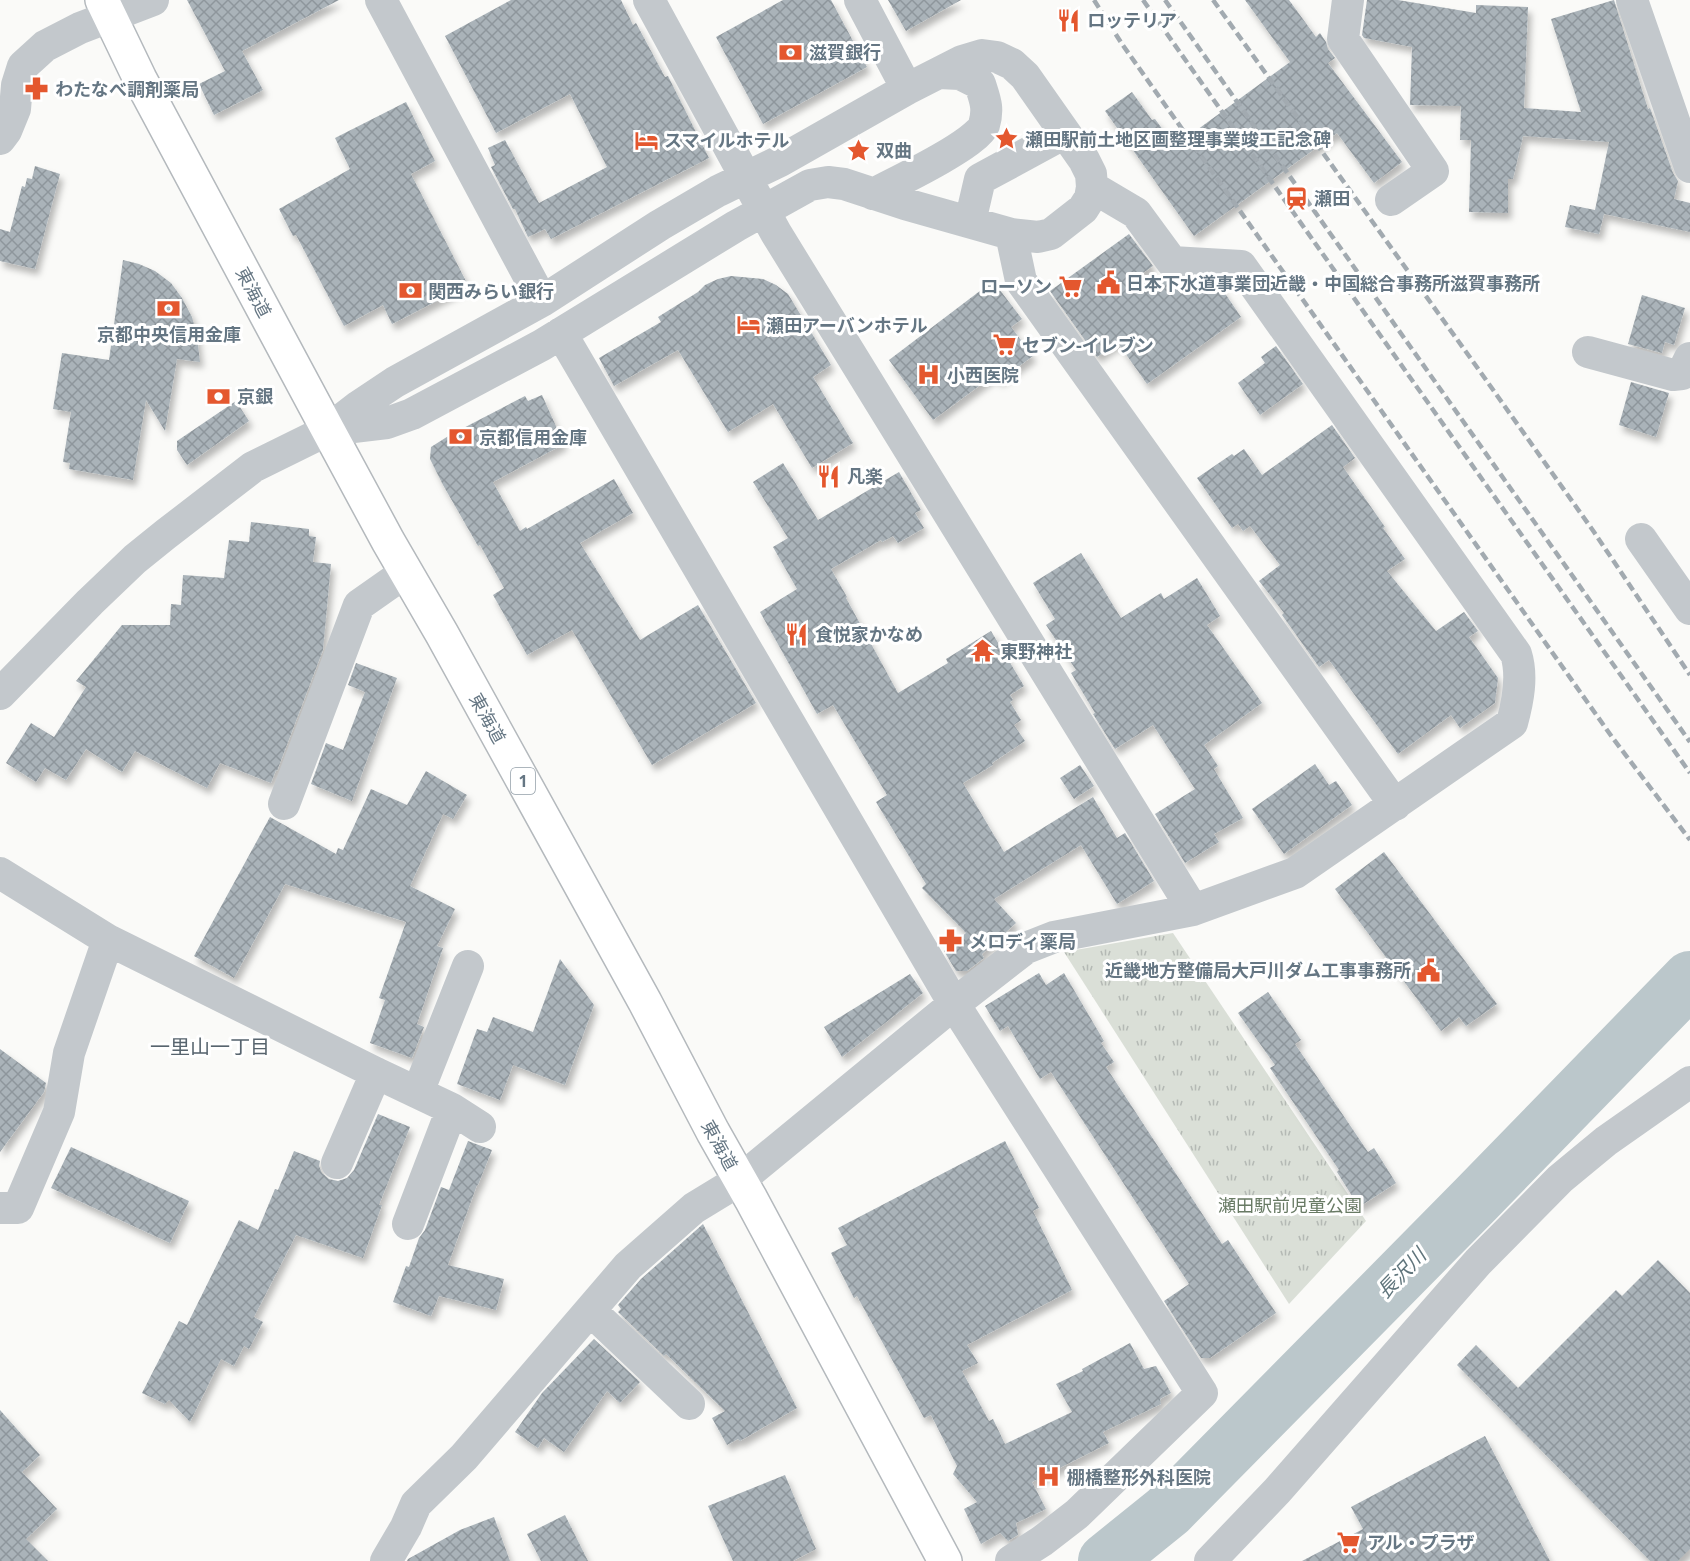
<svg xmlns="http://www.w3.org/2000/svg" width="1690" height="1561" viewBox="0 0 1690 1561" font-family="'Open Sans','Noto Sans JP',sans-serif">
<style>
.park{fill:url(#park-tufts)}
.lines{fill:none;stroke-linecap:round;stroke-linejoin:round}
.river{stroke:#bbc7cb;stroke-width:56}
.building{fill:url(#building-cross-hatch);filter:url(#shadow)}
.highway-casing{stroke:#b4b9bd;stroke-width:36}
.minor{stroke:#c3c8cc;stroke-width:32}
.highway{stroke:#fff;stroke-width:33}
.rail{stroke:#a2aab0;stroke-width:4.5;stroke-dasharray:9 4.5;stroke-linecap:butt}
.labels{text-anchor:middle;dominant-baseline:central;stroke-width:6;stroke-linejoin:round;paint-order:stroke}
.shield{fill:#fff;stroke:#939fa8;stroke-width:1.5}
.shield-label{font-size:16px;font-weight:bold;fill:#657683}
.poi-label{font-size:18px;font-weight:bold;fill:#657683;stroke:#fff;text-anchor:start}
.street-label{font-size:18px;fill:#657683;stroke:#fff}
.park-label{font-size:18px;fill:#687a64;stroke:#fff}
.neighbourhood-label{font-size:20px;fill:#57646e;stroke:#fff}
.water-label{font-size:20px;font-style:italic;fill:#60757c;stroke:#fff}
</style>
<defs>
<pattern id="park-tufts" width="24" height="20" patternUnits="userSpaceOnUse" patternTransform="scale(1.5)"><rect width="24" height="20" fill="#dadfd7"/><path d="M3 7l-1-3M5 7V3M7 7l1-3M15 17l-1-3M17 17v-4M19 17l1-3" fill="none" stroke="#b4b9b4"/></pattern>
<pattern id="building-cross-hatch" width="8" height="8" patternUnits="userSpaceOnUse" patternTransform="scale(1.5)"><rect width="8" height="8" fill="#aab3b9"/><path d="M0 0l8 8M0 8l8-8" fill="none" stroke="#8e969c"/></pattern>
<filter id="shadow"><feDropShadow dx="3.5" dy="6" stdDeviation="3" flood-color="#0004"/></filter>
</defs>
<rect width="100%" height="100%" fill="#fafaf8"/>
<path class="park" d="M1173,933L1366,1221L1289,1304L1064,952Z"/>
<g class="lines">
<path class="river" d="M1106,1561L1168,1511L1477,1198L1690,979"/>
</g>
<path class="building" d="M187,0H339L242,51L263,90L214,115L199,84L225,71Z
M511,0H621L633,25L636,23L665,77L668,76L709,158L551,239L545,229L528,237L515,209H513L491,167L495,165L488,148L505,140L539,203L607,167L570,94L496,133L445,36Z
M783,0H831L867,67L763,124L716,37Z
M888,0H961L906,31Z
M1245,0H1289L1316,37L1320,33L1326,42L1328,49L1335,58L1328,63L1402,162L1374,183L1337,133L1194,236L1105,111L1132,92L1152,120L1155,119L1175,146L1290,62Z
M1367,0H1398L1476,13V5L1528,7L1524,108L1581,112L1551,19L1614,0L1648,109L1650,108L1673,173L1678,181L1674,199L1690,203V232L1604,214L1599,234L1565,227L1570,205L1595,210L1609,142L1523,136L1513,179H1508V213L1469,212L1471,140H1460L1461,106L1410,105L1412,47L1364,38L1362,35Z
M406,102L435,161L411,174L468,285L392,324L383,305L344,326L296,235L293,236L279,209L350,169L335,138Z
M35,166L60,174L35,269L0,261V229L10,232L22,186L25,187L27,178L32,179Z
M1129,234L1153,266L1140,275L1161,276L1171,280L1218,283L1241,317L1147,384L1118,343L1097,357L1050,291Z
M123,260L139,264L155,271L171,283L182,298L192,317L197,336L200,362L177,359L165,431L146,400L133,480L69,469L70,463L63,462L71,412L53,409L62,353L109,360Z
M731,276L763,279L776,285L788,294L831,365L813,377L853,443L812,468L773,404L728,432L678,350L614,386L599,358L661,322L658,317L698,292L705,285L718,279Z
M993,281L1022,319L1011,327L1033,356L999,381L994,375L933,420L889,360Z
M1642,295L1685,308L1674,345L1665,342L1662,353L1628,344Z
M1276,346L1303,384L1260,415L1238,383L1265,363L1261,357Z
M1631,382L1669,393L1656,437L1619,425Z
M542,395L564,444L493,482L520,531L526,527L527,529L614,479L633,513L580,543L640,640L698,605L756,703L652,765L572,630L527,655L493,595L504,588L480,545L478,546L443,485L430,459L431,447L450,435L525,396L528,401Z
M236,401L249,421L187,465L177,450V441Z
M1332,425L1355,458L1343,467L1385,527L1383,528L1405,559L1387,571L1436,631L1464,612L1478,631L1469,637L1498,678L1495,703L1460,728L1451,715L1398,754L1329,660L1319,667L1282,615L1284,613L1259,581L1280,565L1250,526L1243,531L1238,524L1232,528L1197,478L1232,454L1234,456L1244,449L1262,475Z
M783,463L818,520L899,472L921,510L915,513L924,528L898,543L893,536L882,542L881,540L831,569L847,597L846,598L898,693L948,663L946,659L991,631L1024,686L1010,695L1013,700L1010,702L1021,720L1014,725L1025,741L992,763L993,765L963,783L1004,852L1093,797L1117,838L1125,833L1154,881L1117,904L1081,845L994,899L1016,923L982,954L984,958L967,971H956L944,951L966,933L922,888L926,884L876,802L887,795L833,705L817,714L760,612L797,589L773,547L788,538L753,482Z
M251,522L309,529V536L316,537L313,562L331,564L323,650L277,771L276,770L271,783L220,763L207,788L135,751L122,772L86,749L66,780L45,768L36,782L6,763L31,723L54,737L86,687L76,681L122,625H170L171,604L181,605L183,575L224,578L229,540L249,542Z
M1081,553L1121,618L1161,593L1164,599L1197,578L1220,616L1207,625L1262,703L1204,745L1218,766L1214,769L1243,818L1214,834L1219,842L1185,863L1155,814L1195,789L1153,725L1115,749L1093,714L1095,713L1071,673L1076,670L1046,625L1055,619L1033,583Z
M356,663L397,678L352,801L311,784L326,743L343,750L365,692L348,685Z
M1315,764L1329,785L1336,781L1352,805L1284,854L1252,809Z
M1080,765L1094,786L1074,799L1060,778Z
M426,771L467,795L453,819L443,814L410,886L455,909L437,946L443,948L417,1024L424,1027L412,1058L370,1043L385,1000L379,998L406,922L285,884L234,978L194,956L270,817L336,854L338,848L343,850L371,789L407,805Z
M1384,852L1497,1004L1466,1026L1459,1017L1441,1031L1335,889Z
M560,959L594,1005L565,1085L513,1065L500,1100L457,1084L477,1029L487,1032L493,1017L533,1032Z
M1039,973L1046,985L1064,973L1104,1041L1101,1043L1114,1062L1106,1067L1222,1244L1228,1240L1276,1313L1210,1358H1201L1164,1301L1189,1284L1051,1072L1040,1079L1008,1026L1000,1031L985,1006Z
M910,974L923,993L842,1057L824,1027Z
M1268,992L1301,1040L1295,1044L1368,1152L1374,1148L1396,1183L1359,1207L1337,1172L1339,1170L1270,1068L1275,1065L1238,1013Z
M0,1049L46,1083L44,1092L0,1152Z
M378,1114L410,1127L379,1205H382L363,1258L296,1235L254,1317L263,1322L249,1349L244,1346L234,1366L221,1359L190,1422L169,1400L165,1404L142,1393L179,1321L187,1325L239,1220L258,1230L275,1189L278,1190L294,1151L320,1161L319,1166L322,1173L329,1179L338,1181L347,1178L354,1170Z
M468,1141L492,1150L478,1185H477L448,1265L504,1279L496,1310L439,1296L431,1316L393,1302L406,1266L409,1267L419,1238L425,1230L441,1187L449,1190Z
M1005,1141L1039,1208L1033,1211L1072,1290L967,1345L978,1363L962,1371L989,1421L993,1419L1005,1444L1072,1412L1056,1384L1083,1371L1082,1369L1130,1343L1144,1369L1156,1366L1171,1393L1160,1399L1161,1404L1103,1432L1109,1443L1032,1482L1046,1509L1016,1523L1018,1535L1008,1541L1000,1533L981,1544L964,1509L977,1502L953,1474L957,1466L931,1415L924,1418L857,1296L854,1298L831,1253L847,1245L838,1228Z
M71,1147L189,1201L170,1243L51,1188Z
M703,1224L797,1408L740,1441L738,1439L727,1445L712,1418L725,1411L666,1354L664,1356L618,1312L621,1309L618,1305L641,1279Z
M1658,1260L1690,1293V1549L1678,1561H1650L1457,1365L1476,1345L1518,1388L1616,1290L1622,1296Z
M594,1339L640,1382L620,1403L607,1391L564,1452L544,1438L538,1448L515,1432L542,1393Z
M0,1410L40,1455L22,1472L57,1509L26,1539L48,1561H0Z
M1485,1436L1550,1561H1302L1363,1529L1351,1507Z
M785,1475L816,1549L793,1561H733L708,1506Z
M565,1515L588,1561H541L527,1534Z
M494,1517L510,1561H407L408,1559L460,1530Z"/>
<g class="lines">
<defs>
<path id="highway" d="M102,0L140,79L328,430L388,541L442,634L645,1002L713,1132L751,1199L945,1561"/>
</defs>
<use href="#highway" class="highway-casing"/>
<path class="minor" d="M381,0L542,301
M649,0L776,233L1193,910
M860,0L907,89
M1348,0L1343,39L1433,171L1391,200
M1632,0L1690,167
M0,139L6,131L15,109L17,85L23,66L45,46L80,28L153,0
M873,194C895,183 977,144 984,125C989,108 985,100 980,84L960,74L939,73
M970,222L980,179L1065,133
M1011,234L1021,281L1395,805
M561,333L954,1004L1202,1393L1077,1514L1042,1541L1011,1561
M1588,352L1673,375L1682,374L1690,358
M1641,539L1690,609
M0,694L90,602L135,559L166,534L253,467L328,430L359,406L395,382L542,301L660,225L718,191L780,161L907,89L962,61L982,55L997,57L1012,64L1025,76L1084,160L1091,174L1092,187L1090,198L1083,209L1051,234L1038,237L1011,234L905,204L844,184L828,182L810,185L736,226L542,345L412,414L387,423L328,430
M284,804L359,605L406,572
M0,873L108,940L376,1073L452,1109L480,1127
M418,1092L468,966
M337,1163L376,1073
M0,1208H18L59,1112L69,1053L108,940
M408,1224L452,1109
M591,1311L689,1404
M386,1561L406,1527L416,1504L464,1457L628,1266L694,1208L740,1180L954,1004L1026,948L1054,937L1193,910L1295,873L1512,723C1518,701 1523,676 1516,654L1241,266L1172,262L1136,213L1092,187
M1210,1561L1277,1491L1478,1262L1560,1179L1606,1141L1690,1082"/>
<use href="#highway" class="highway"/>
<path class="rail" d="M1094,0L1122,44L1612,737L1690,840
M1143,0L1690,773
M1165,0L1690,742
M1213,0L1469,356L1594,532L1690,675"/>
</g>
<defs>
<symbol id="restaurant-bare" viewBox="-9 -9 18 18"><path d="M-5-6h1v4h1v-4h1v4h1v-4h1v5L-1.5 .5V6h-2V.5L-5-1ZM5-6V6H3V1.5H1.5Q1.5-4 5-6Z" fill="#e4572e" stroke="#fff" stroke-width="2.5" paint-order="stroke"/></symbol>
<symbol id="bank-bare" viewBox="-9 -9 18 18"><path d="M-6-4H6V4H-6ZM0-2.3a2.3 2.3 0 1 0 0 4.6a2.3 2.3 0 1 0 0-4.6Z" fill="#e4572e" stroke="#fff" stroke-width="2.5" paint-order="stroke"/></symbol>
<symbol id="pharmacy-bare" viewBox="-9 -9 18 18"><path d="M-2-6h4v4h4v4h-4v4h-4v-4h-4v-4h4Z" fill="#e4572e" stroke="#fff" stroke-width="2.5" paint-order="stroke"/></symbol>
<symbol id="sight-bare" viewBox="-9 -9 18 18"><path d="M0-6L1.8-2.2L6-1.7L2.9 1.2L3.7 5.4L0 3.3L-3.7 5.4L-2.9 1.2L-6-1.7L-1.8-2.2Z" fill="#e4572e" stroke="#fff" stroke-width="2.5" paint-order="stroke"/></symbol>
<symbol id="hotel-bare" viewBox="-9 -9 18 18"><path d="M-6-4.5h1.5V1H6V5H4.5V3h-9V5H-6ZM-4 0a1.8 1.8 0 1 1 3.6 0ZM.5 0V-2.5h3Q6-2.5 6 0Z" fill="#e4572e" stroke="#fff" stroke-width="2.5" paint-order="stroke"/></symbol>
<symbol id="station-bare" viewBox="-9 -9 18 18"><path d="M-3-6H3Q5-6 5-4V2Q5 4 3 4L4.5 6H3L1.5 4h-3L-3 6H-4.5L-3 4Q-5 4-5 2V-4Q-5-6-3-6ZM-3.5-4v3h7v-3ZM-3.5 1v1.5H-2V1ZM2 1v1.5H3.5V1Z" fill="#e4572e" stroke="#fff" stroke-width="2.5" paint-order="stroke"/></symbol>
<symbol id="civic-bare" viewBox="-9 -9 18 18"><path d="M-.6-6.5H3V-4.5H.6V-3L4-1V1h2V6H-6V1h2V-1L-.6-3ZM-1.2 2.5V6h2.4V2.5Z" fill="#e4572e" stroke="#fff" stroke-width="2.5" paint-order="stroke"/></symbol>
<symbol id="supermarket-bare" viewBox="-9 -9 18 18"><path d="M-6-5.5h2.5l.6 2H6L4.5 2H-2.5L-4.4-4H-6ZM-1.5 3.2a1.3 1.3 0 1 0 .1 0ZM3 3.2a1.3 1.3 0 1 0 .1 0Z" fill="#e4572e" stroke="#fff" stroke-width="2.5" paint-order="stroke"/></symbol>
<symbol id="hospital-bare" viewBox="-9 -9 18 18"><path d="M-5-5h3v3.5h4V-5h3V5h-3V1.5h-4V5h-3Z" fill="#e4572e" stroke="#fff" stroke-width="2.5" paint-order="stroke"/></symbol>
<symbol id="temple-bare" viewBox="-9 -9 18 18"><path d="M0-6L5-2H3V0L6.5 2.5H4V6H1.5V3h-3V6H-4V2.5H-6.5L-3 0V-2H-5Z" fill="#e4572e" stroke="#fff" stroke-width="2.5" paint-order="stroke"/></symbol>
</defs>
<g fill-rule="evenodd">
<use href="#restaurant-bare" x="1052" y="4" width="33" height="33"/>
<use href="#bank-bare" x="774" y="36" width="33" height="33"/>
<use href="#pharmacy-bare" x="20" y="72" width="33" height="33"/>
<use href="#sight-bare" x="990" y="122" width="33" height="33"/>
<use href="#hotel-bare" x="630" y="124" width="33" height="33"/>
<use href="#sight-bare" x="842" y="134" width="33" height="33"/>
<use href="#station-bare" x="1280" y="182" width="33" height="33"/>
<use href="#civic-bare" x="1092" y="266" width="33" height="33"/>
<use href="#supermarket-bare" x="1054" y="270" width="33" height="33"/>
<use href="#bank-bare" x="394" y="274" width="33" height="33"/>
<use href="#bank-bare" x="152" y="292" width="33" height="33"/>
<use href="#hotel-bare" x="732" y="308" width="33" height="33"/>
<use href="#supermarket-bare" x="988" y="328" width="33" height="33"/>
<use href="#hospital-bare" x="912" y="358" width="33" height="33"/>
<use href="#bank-bare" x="202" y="380" width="33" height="33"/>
<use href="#bank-bare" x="444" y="420" width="33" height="33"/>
<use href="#restaurant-bare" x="812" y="460" width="33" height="33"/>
<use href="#restaurant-bare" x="780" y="618" width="33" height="33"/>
<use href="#temple-bare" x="966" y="634" width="33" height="33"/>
<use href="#pharmacy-bare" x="934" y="924" width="33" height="33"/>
<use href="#civic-bare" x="1412" y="954" width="33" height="33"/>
<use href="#hospital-bare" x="1032" y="1460" width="33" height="33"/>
<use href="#supermarket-bare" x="1332" y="1526" width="33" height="33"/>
</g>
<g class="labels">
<rect class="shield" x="511" y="768" width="24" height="26" rx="4.5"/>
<g class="shield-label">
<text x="523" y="781">1</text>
</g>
<g class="poi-label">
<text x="1087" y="20">ロッテリア</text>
<text x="809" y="52">滋賀銀行</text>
<text x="55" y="89">わたなべ調剤薬局</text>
<text x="1025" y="139">瀬田駅前土地区画整理事業竣工記念碑</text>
<text x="664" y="140">スマイルホテル</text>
<text x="876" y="150">双曲</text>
<text x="1314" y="198">瀬田</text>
<text x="1126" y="283">日本下水道事業団近畿・中国総合事務所滋賀事務所</text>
<text x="1052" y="286" text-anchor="end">ローソン</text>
<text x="428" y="291">関西みらい銀行</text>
<text x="766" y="325">瀬田アーバンホテル</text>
<text x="169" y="334" text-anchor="middle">京都中央信用金庫</text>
<text x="1022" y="345">セブン-イレブン</text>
<text x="947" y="375">小西医院</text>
<text x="237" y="396">京銀</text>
<text x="479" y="437">京都信用金庫</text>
<text x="847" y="476">凡楽</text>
<text x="815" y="634">食悦家かなめ</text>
<text x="1000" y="651">東野神社</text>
<text x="969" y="941">メロディ薬局</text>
<text x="1411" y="970" text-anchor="end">近畿地方整備局大戸川ダム工事事務所</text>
<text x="1067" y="1477">棚橋整形外科医院</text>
<text x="1367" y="1542">アル・プラザ</text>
</g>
<g class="street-label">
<text transform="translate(254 292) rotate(62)">東海道</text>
<text transform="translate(488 718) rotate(61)">東海道</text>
<text transform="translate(720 1145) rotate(61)">東海道</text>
</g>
<g class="park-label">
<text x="1290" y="1205">瀬田駅前児童公園</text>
</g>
<g class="neighbourhood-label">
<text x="210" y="1046">一里山一丁目</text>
</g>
<g class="water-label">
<text transform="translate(1401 1273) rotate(-46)">長沢川</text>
</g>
</g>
</svg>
